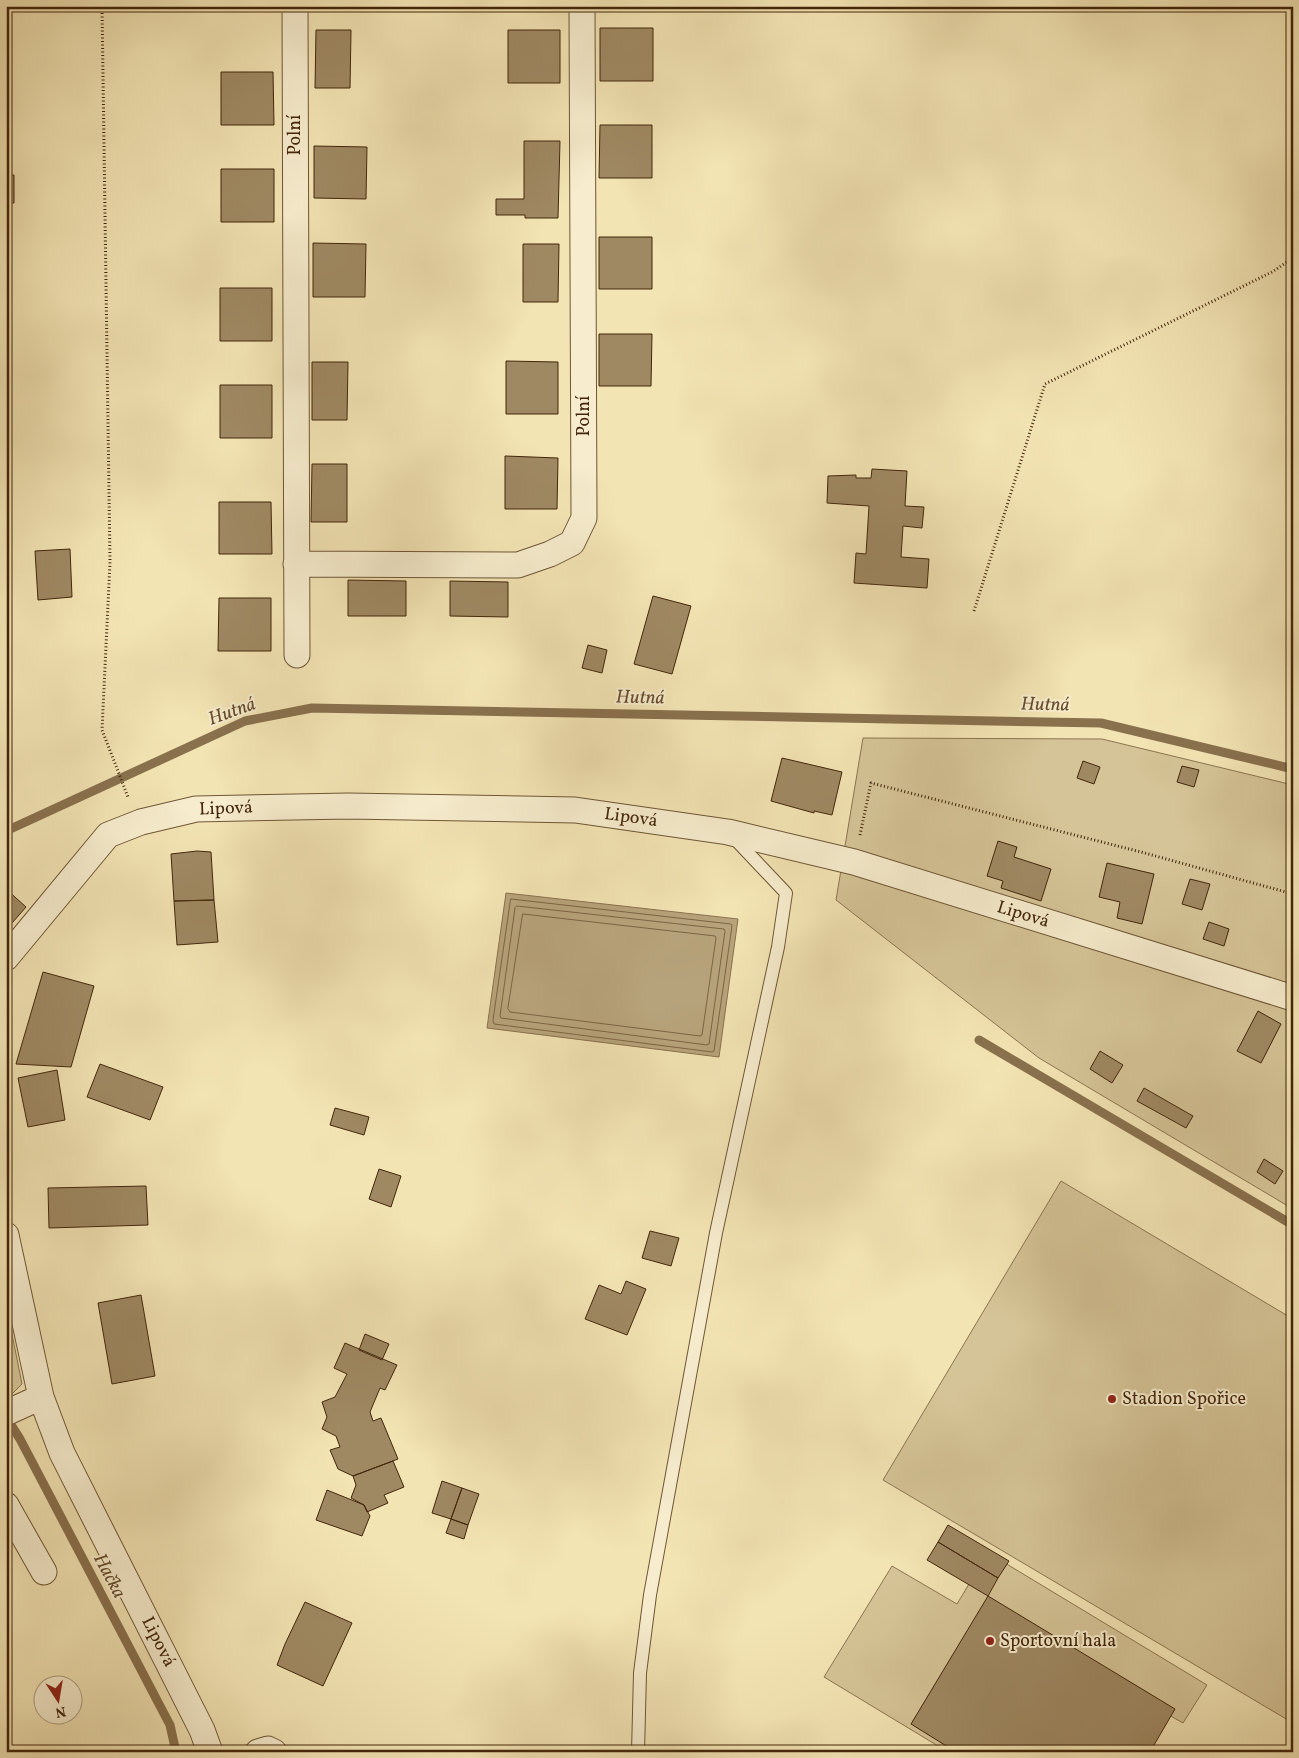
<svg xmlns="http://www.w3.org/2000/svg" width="1299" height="1758" viewBox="0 0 1299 1758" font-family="Vollkorn,serif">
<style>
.green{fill:#d5c497;stroke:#8c7551}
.water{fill:#b7a37b;stroke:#89714e}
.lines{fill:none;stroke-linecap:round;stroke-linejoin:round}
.shore{stroke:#7d6443;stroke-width:1}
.stream{stroke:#89714e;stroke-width:9}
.building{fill:#9f8963;stroke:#43260b}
.lane-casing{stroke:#6f5635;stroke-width:14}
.street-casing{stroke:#6f5635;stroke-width:27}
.path{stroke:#43260b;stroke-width:3;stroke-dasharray:1 2.5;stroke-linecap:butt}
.lane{stroke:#f7edce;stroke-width:12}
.street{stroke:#f7edce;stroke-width:25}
.poi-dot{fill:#8f2418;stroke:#f7edce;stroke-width:2}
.labels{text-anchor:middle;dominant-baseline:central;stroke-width:4;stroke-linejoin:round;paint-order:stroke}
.street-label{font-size:18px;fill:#43260b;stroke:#f7edce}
.poi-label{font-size:18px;fill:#43260b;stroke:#f7edce;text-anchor:start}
.water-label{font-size:19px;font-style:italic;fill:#664c2d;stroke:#f7edce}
</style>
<rect width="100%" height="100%" fill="#f3e4b4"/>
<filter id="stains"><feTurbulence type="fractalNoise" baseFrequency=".004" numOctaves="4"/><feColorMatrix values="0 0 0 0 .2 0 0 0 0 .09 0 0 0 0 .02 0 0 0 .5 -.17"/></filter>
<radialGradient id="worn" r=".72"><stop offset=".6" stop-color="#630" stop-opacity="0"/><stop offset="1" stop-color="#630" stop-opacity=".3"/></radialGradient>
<path class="green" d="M863,738L1102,739L1293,785V1209L1039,1058L836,900Z
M1061,1181L1293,1319V1723L883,1480Z
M6,1304L22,1384L8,1398L6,1396Z
M947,1528L1207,1685L1183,1723L1169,1715L1146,1752H948L824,1677L892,1566L957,1604L969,1584Z"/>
<path class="water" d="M506,893L738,919L719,1057L487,1028Z"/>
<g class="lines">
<path class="shore" d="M511,899L731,924L732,926L714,1051L712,1052L494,1024L493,1021Z
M517,906L724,929L725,931L709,1044L707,1045L501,1018L500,1016L515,908Z
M523,914L715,936L716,938L702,1035L700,1036L510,1012L508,1009Z"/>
<path class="stream" d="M6,831L245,721L312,708L1101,723L1293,769
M979,1040L1293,1225
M6,1417L20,1439L170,1725L176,1752"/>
</g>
<path class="building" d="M600,28H653V81H600Z
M316,30H351L350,88H315Z
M508,30H560V83H508Z
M221,72H273L274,125H221Z
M600,125H652V178H599Z
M524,141H560L558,218H525V215H496V199H524Z
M314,146L367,147L366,199L314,198Z
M221,169H274V222H221Z
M6,175H14V203H6Z
M599,237H652V289H599Z
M313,243L366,244L365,297H313Z
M523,244H559L558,302H523Z
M220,288H272V341H220Z
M599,334H652L651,386H599Z
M506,361L558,362V414H506Z
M312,362H348L347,420H312Z
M220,385H272V438H220Z
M505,456L558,458L557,509H505Z
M312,464H347V522H311Z
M872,469L907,471L905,506L924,507L922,528L903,526L901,557L929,559L927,588L854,583L856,553L866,554L869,506L827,503L828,476L856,475V478H871Z
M219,502H271L272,554H219Z
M70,549L72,597L38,600L35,551Z
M348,580L406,581V616H348Z
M450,581L508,582V617L450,616Z
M653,596L691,606L672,674L634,664Z
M219,598H271V651H218Z
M588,645L607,650L602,673L582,668Z
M782,758L842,772L832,815L814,811V813L771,801Z
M1083,761L1100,767L1094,784L1077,778Z
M1182,766L1199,770L1194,787L1177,782Z
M998,841L1017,847L1014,857L1051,869L1041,901L1001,888L1003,881L987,876Z
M197,851L211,852L214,900L174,901L171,854Z
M1107,863L1154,874L1142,924L1117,918L1120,902L1099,897Z
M1190,879L1210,884L1202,910L1182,904Z
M6,889L26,907L6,930Z
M214,900L218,942L177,945L174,901Z
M1209,922L1229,929L1224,946L1203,939Z
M43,972L94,986L71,1067L16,1064Z
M1258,1011L1281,1024L1261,1063L1237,1051Z
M1100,1051L1123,1065L1112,1083L1090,1069Z
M100,1064L163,1087L150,1120L87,1097Z
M57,1070L65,1120L28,1127L18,1078Z
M1144,1088L1193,1116L1186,1128L1137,1101Z
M335,1108L369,1117L364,1135L330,1125Z
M1264,1159L1283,1171L1275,1184L1257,1172Z
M379,1169L401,1176L391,1207L369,1199Z
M146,1186L148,1225L49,1228L48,1188Z
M650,1231L679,1238L671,1266L642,1258Z
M626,1281L646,1289L627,1335L585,1319L599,1285L621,1294Z
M141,1295L155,1376L112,1384L98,1303Z
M365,1334L389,1344L382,1360L359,1350Z
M345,1343L397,1365L385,1390L380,1388L370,1412L373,1421L381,1418L398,1459L353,1476L338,1469L330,1450L340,1447L336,1436L322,1429L327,1417L322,1402L335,1397L347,1374L334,1368Z
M393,1461L404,1487L384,1495L388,1503L367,1512L364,1505L351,1498L356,1485L353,1476Z
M442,1481L462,1488L451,1519L432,1513Z
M462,1488L479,1494L468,1525L451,1519Z
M327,1490L364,1505L370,1516L362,1536L316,1520Z
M451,1519L468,1525L464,1539L446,1533Z
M948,1525L1009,1561L998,1578L938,1542Z
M938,1542L998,1578L988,1596L927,1560Z
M988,1596L1175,1709L1150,1752H956L911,1724Z
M305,1602L352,1623L323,1686L277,1665L285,1644Z"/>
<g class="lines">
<defs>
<path id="lane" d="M638,1752L640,1673L650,1595L716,1233L778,947L786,893L733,837"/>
<path id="street" d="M295,6L297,655
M296,564L518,565L550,554L572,543L584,518L582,6
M6,958L108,835L141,822L196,809L348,806L575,810L728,832L854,862L1293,998
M6,1235L41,1397L62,1453L202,1730L210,1752
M6,1413L41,1397
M6,1505L44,1572
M258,1752L268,1749L274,1752"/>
</defs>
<use href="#lane" class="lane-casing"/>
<use href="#street" class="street-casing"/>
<path class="path" d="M102,6L110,562L102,730L128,797
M974,611L1045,384L1272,272L1293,258
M860,835L871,783L1141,852L1293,894"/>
<use href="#lane" class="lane"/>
<use href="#street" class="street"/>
</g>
<g class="poi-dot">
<circle cx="1112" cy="1399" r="5"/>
<circle cx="990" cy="1641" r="5"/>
</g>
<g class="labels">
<g class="street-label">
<text transform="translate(295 135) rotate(-90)">Polní</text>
<text transform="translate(584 416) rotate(-90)">Polní</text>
<text transform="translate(226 809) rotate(-2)">Lipová</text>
<text transform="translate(631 818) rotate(8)">Lipová</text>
<text transform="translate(1023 915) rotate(17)">Lipová</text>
<text transform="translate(158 1642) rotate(63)">Lipová</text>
</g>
<g class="poi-label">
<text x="1122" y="1399">Stadion Spořice</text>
<text x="1000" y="1641">Sportovní hala</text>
</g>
<g class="water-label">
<text transform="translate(640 698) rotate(1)">Hutná</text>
<text transform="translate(1045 705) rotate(1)">Hutná</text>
<text transform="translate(232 712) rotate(-20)">Hutná</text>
<text transform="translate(109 1576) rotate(62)">Hačka</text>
</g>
</g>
<rect width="1299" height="1758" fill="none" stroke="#f3e4b4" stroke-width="25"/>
<rect x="8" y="8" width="1284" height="1743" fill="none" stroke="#43260b" stroke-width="2.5"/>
<rect x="12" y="12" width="1274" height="1733" fill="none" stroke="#43260b"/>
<g transform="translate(58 1700) rotate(168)"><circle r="24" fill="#f7edce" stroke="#af9d80"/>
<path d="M0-4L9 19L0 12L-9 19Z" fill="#8f2418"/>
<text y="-8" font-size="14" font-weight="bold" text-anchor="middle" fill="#43260b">N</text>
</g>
<rect width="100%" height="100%" filter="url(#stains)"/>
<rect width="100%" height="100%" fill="url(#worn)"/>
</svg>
